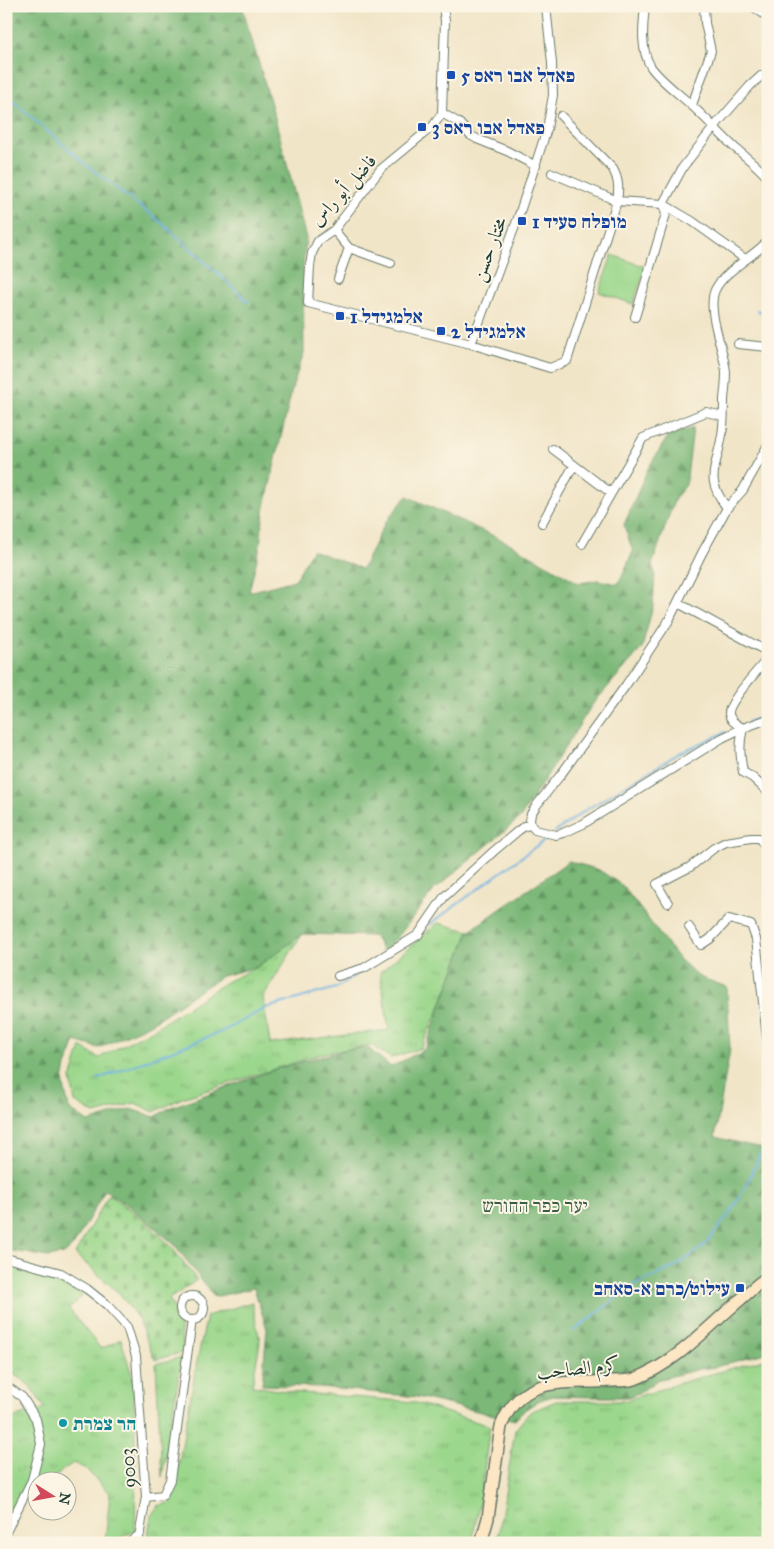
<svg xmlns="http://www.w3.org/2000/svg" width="774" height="1549" viewBox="0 0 774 1549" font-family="'IM FELL Great Primer',Amiri,'Frank Ruhl Libre',serif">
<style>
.grass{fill:url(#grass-tufts);stroke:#5d8a60}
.forest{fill:url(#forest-firs);stroke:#4e7a56}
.cemetery{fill:url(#cemetery-stones);stroke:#5d8a60}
.park{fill:#9bd78c;stroke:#5d8a60}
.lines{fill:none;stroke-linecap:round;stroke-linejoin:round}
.stream{stroke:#6bb0e1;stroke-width:2}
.street-casing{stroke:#687867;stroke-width:10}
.secondary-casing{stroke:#687867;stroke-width:14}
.street{stroke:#fff;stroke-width:8}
.secondary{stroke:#fce6c4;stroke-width:11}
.transit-dot{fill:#1a4fb4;stroke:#fcf5e5;stroke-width:2}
.culture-dot{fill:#0f9aa8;stroke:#fcf5e5;stroke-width:2}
.labels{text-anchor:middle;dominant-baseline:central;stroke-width:4;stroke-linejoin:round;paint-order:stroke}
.transit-label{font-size:19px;font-weight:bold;fill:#164399;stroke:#fcf5e5;text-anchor:start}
.street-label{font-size:19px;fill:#1f3d34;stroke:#fcf5e5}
.park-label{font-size:19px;fill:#385c46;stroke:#fcf5e5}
.culture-label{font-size:19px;font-weight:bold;fill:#0d838f;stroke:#fcf5e5;text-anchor:start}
</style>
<defs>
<pattern id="grass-tufts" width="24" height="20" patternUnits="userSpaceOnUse" patternTransform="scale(1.25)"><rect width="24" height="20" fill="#9bd78c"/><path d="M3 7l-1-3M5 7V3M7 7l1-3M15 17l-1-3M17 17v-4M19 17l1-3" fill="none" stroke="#85b979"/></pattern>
<pattern id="forest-firs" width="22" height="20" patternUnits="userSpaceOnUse" patternTransform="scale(1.25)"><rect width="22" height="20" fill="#7cb878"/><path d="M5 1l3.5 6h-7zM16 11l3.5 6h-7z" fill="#659763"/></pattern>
<pattern id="cemetery-stones" width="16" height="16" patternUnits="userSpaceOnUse" patternTransform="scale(1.25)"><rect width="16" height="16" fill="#9bd78c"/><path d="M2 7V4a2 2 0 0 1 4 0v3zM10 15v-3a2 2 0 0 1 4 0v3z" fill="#85b979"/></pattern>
</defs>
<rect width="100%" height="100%" fill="#fcf5e5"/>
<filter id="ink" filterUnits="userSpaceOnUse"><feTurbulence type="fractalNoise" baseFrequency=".02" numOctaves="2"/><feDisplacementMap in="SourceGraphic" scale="10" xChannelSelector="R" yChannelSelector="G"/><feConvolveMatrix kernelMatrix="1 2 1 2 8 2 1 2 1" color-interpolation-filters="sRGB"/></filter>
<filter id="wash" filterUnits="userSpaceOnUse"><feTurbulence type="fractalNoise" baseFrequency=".0096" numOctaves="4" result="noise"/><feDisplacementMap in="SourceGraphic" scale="20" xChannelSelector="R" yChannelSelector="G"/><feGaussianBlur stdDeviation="1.12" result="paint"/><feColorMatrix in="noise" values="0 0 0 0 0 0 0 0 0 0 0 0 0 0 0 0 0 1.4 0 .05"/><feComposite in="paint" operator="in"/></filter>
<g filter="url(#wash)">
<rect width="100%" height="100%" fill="#f1e5c7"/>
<path class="grass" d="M438,923L469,931L440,1007L421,1048L391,1058L371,1045L325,1053L182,1098L154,1112L135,1103L95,1114L75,1102L71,1079L81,1047L99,1058L157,1027L226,982L257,967L302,934L263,997L270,1044L389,1030L380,972Z
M6,1264L18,1265L85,1293L69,1309L101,1349L121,1339L133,1379L136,1471L135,1531L110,1543H105L110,1494L86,1469L73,1463L47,1481L38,1482L37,1489L6,1512V1420L45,1408L29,1385L6,1369Z
M252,1302L260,1342L252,1386L291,1392L413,1402L490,1426L478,1514L471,1543H147L151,1516L158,1506L172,1502L198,1356L207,1316Z
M182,1357L162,1477L156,1364Z
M768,1358V1543H494L499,1531L515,1430L530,1412L556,1401H624L680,1383Z"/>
<path class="forest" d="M6,6H242L275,118L306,238L303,265L304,353L293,385L265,506L262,526L260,546L249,592L295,580L312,550L362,569L385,523L407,496L509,543L579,583L598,580L618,584L633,552L624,525L648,468L669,435L693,428L686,485L675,498L652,565L655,573L653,606L642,648L592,705L520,818L434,890L397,938L383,952L375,936L302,934L257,967L222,976L188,998L152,1023L99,1048L75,1041L66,1066L63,1081L69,1109L88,1122L130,1109L155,1117L169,1108L276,1069L349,1049L368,1048L391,1067L425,1049L469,931L569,861L599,870L623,886L677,957L699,977L727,987L730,1049L715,1137L768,1150V1352L715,1367L699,1369L657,1380L642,1391L629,1397H594L553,1396L540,1400L526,1409L515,1420L417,1397L321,1387L262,1385L267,1329L254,1288L214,1297L175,1245L130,1207L105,1190L74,1245L64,1254L48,1257L13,1251L6,1252Z"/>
<path class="cemetery" d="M109,1194L140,1217L170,1245L197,1280L169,1299L178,1317L184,1352L155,1360L137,1317L120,1294L75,1254Z"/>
<path class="park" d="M612,255L646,267L633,304L599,292Z"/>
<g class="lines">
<path class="stream" d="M6,95L89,167L163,224L249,302
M757,310L768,315
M748,722L765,716
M555,832L584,811L681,752L726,732
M429,925L550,836
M98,1079L221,1032L266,1008L336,988L361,972
M573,1331L634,1285L675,1267L704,1246L731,1212L745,1188L768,1137"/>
</g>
</g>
<g filter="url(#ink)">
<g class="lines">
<defs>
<path id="street" d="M443,6L445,21L444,51L442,113L433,126L380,170L334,230L318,241L312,253L310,266L308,303L471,344L550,368L567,361L617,201C619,189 619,180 613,169L561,116
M645,6C643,25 640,50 651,67C661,81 677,92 690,104C705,117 719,133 734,147C746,157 758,166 768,178
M752,6L768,17
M692,105L711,51L705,23L704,6
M442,113L459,123L470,135L477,139L507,151L536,166
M552,173L617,201L663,204L692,221L745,259
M334,230L349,248L391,263
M338,279L349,248
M635,317L666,214L663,204L683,167L714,127L750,86L761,76
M471,344L518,218L547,129L553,95L552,63L546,6
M738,344L768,347
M768,445L743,490L727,508L702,553L668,622L626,685L562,773L536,806L531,814L530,820L531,825L535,830L556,835L563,833L583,824L722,738L743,728L768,719
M553,449L611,493
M727,508C705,478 715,472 721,440C724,427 724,412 724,399C725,390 726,381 726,372C724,350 706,310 715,290C724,271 753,257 768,241
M542,523L574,465
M582,544L643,438L706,412L723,416
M678,603L768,652
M768,658C760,668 727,703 729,714C730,721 737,725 743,728C739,744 740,756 743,772L753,778L768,792
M668,903L657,884L690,867L714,848L726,842L751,838H759L768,850
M689,927L701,945L710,939L729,919L751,925L756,939L768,1047
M338,976L364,968L418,935L444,897L494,851L519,830L525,826L531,825
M6,1258L61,1273L87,1289L107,1305L127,1327L136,1356L146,1497L138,1543
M180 1308a12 12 0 1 1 24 0a12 12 0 1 1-24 0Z
M6,1386L22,1397L36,1419L41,1444L32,1480L6,1532
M146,1497L163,1495L170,1480L192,1320
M129,1543L140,1534"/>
<path id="secondary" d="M481,1543L488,1518L501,1426C522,1373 565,1385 612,1381C619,1381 628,1381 635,1379C676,1363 708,1327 741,1299C750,1291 758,1283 768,1277"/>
</defs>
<use href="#street" class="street-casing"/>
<use href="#secondary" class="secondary-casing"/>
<use href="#street" class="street"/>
<use href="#secondary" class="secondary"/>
</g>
</g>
<g class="transit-dot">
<rect x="446" y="70" width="10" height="10" rx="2.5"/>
<rect x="417" y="122" width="10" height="10" rx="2.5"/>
<rect x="517" y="216" width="10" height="10" rx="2.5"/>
<rect x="335" y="311" width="10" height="10" rx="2.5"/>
<rect x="436" y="326" width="10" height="10" rx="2.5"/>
<rect x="735" y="1283" width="10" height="10" rx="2.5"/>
</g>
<circle class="culture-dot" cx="63" cy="1423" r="5"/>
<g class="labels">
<g class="transit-label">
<text x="461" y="75">פאדל אבו ראס 5</text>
<text x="432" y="127">פאדל אבו ראס 3</text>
<text x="532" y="221">מופלח סעיד 1</text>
<text x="350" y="316">אלמגידל 1</text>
<text x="451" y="331">אלמגידל 2</text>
<text x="730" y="1288" text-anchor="end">עילוט/כרם א-סאחב</text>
</g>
<g class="street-label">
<text transform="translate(343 190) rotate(-48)">فاضل أبو راس</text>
<text transform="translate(489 249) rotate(-69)">مختار حسن</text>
<text transform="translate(578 1368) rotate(-6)">كرم الصاحب</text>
<text transform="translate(128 1468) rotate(-94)">9003</text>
</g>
<g class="park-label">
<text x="535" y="1205">יער כפר החורש</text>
</g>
<g class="culture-label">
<text x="73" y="1423">הר צמרת</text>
</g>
</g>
<rect width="774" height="1549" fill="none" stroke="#fcf5e5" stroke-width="25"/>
<g transform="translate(52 1496) rotate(101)"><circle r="24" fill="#fcf5e5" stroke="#a4ab9e"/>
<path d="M0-4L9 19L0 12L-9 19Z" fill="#d1495b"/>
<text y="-8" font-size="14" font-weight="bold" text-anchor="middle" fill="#1f3d34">N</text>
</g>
</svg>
